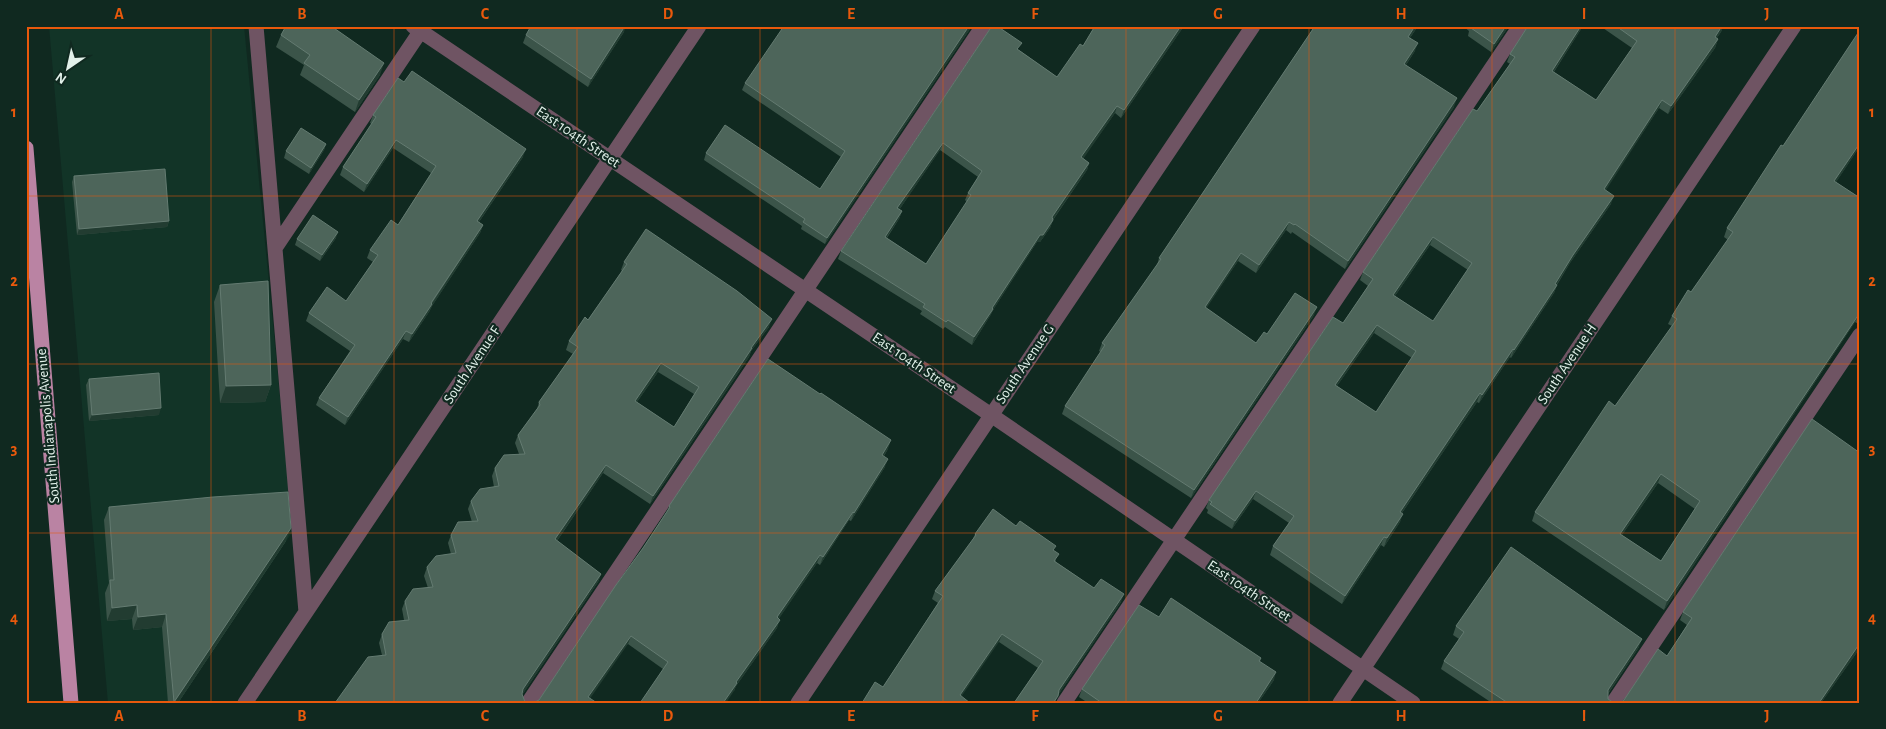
<svg xmlns="http://www.w3.org/2000/svg" width="1886" height="729" viewBox="0 0 1886 729" font-family="'Alegreya Sans',sans-serif">
<style>
.built{fill:#123427}
.lines{fill:none;stroke-linecap:round;stroke-linejoin:round}
.minor{stroke:#6f5463;stroke-width:15}
.major{stroke:#ba83a3;stroke-width:15}
.wall{fill:#3b5449;fill-rule:evenodd}
.shaded-wall{fill:#223c31}
.building{fill:#4d655a;stroke:#647b71;fill-rule:evenodd}
.grid{fill:none;stroke:#e8590c;stroke-width:1;stroke-opacity:0.55}
.labels{text-anchor:middle;dominant-baseline:central;stroke-width:4.5;stroke-linejoin:round;paint-order:stroke}
.street-label{font-size:15px;fill:#e2f1ea;stroke:#102920}
.neatline{fill:none;stroke:#e8590c;stroke-width:2}
.grid-label{font-size:16px;text-anchor:middle;font-weight:bold;fill:#e8590c}
</style>
<rect width="100%" height="100%" fill="#102920"/>
<path class="built" d="M49,26H244L293,531L178,703H108Z"/>
<g class="lines">
<path class="minor" d="M256,26L306,612
M413,26L991,415L1413,703
M275,248L424,26
M245,703L699,26
M528,703L983,26
M798,703L1253,26
M1064,703L1520,26
M1340,703L1794,26
M1613,703L1860,335"/>
<path class="major" d="M26,148L71,703"/>
</g>
<path class="wall" d="M972,26L825,244L801,229L802,226L704,160L706,153L820,189L841,157L742,90L745,83Z
M1095,26H1184L1121,118L1115,113L1083,158L1089,163L1087,170L1053,220L1050,228L1040,242H1037L993,310L990,316L972,345L945,327L943,329L920,314L922,311L838,259L841,251L1019,50L1057,77L1083,46ZM940,150L978,177L968,193L965,200L967,202L926,264L887,238L899,219L902,211L899,210Z
M1315,26H1418L1410,38L1415,51L1406,65L1454,107L1345,269L1292,232L1291,234L1286,230L1256,273L1238,261L1206,308L1256,343L1267,334L1314,315L1191,498L1062,414L1065,406L1101,352L1099,351L1102,343L1157,265L1159,258Z
M1463,26H1509L1491,52L1468,36L1469,31Z
M1528,26H1583L1554,72L1596,100L1632,48L1600,26H1723L1721,32L1716,39H1718L1715,48L1668,114L1659,108L1605,190L1611,204L1570,263L1557,285L1554,293L1511,358L1510,357L1479,403L1477,402L1402,513L1400,522L1384,547L1381,545L1342,604L1270,555L1273,546L1289,523L1253,499L1232,529L1207,513L1208,510L1206,508L1209,500L1343,323L1368,286L1360,280L1363,272L1477,111L1510,64L1507,62L1510,54ZM1430,245L1468,270L1433,321L1395,296ZM1374,333L1412,358L1376,412L1337,386Z
M329,27L380,75L355,112L300,75L304,65L276,47L281,35Z
M624,32L588,87L523,43L526,35Z
M1860,34V146L1836,182L1860,198V325L1855,322L1664,610L1532,521L1535,512L1615,406L1672,326L1668,324L1672,316L1691,292L1728,240L1724,237L1727,228ZM1658,483L1695,509L1661,561L1622,535Z
M373,115L523,157L479,222L483,225L480,233L432,306L429,312L409,342L403,339L345,425L316,405L319,398L350,351L306,321L309,313L346,301L373,262L367,258L370,250L398,225L431,173L393,148L364,192L340,175L343,167L372,124L370,123Z
M326,144L324,150L309,174L284,158L286,151Z
M74,176L169,221L167,227L77,235L72,182Z
M336,238L320,261L295,245L297,239Z
M624,262L769,327L751,351L749,357L650,504L603,473L557,541L601,574L598,582L522,695L525,702L382,655L379,643L382,634L404,620L402,609L405,601L428,588L424,576L427,567L451,554L448,543L451,535L472,522L468,509L471,501L494,487L492,476L495,468L519,454L515,443L518,435L537,409L539,402L573,354L566,350L569,341L588,320L622,271L621,270ZM658,372L694,394L674,427L637,402Z
M220,285L271,385L265,402L220,403L214,302Z
M89,379L159,415L89,421L86,385Z
M888,449L884,456L885,467L851,521L849,520L820,565L817,563L779,618L777,628L736,686L734,691L663,669L628,644L539,700L643,548L667,511L669,506Z
M1860,453V648L1821,703H1620L1667,656L1687,625L1680,620L1683,612Z
M109,507L286,541L178,703H168L162,627L133,630L132,619L107,621L105,593L109,583L104,520Z
M1016,526L1054,551L1056,562L1094,588L1121,602L1058,695L1055,703H1014L1038,668L999,642L883,687L938,603L932,599L935,591L972,541L975,534Z
M1159,617L1261,658L1260,662L1274,680L1258,703H1088L1079,697L1082,689Z
M1456,626L1639,647L1608,694V699L1614,703H1492L1441,669L1444,661L1459,639L1453,635Z"/>
<path class="shaded-wall" d="M625,26H626L624,32L588,87L591,79Z
M969,26H972L825,244L827,238Z
M1181,26H1184L1121,118L1124,110Z
M1415,26H1418L1405,45L1408,37Z
M1506,26H1509L1491,52L1494,44Z
M1581,26H1583L1549,79L1552,71Z
M1722,26H1723L1721,32L1712,46L1715,37Z
M1718,39L1715,48L1668,114L1671,106Z
M1418,43L1415,51L1401,72L1404,64Z
M384,63L380,75L355,112L359,100Z
M1457,98L1454,107L1345,269L1348,261Z
M1662,100L1659,108L1601,198L1604,189Z
M1117,106L1115,113L1079,165L1081,157Z
M396,140L393,148L364,192L367,184Z
M943,143L940,150L895,216L897,208Z
M1860,143V146L1831,190L1834,181Z
M326,144L324,150L309,174L311,168Z
M526,149L523,157L474,229L477,221Z
M1089,163L1087,170L1049,225L1052,217Z
M1614,196L1611,204L1570,263L1555,287L1557,285L1554,293L1511,358L1514,350L1573,255Z
M902,211L899,219L882,244L885,237Z
M1053,220L1050,228L1040,242H1037L993,310L990,316L972,345L974,337L992,308L1040,235Z
M169,221L167,227L77,235L79,229Z
M1289,222L1286,230L1256,273L1259,265Z
M483,225L480,233L432,306L429,312L409,342L412,334Z
M338,232L336,238L320,261L322,255Z
M1433,237L1430,245L1390,303L1393,295Z
M1241,253L1238,261L1202,315L1205,307Z
M1317,307L1314,315L1191,498L1194,490Z
M1859,314L1855,322L1664,610L1667,601Z
M772,319L769,327L751,351L749,357L650,504L653,496L751,348Z
M1377,325L1374,333L1332,393L1335,385Z
M406,331L403,339L345,425L348,417Z
M1513,349L1510,357L1479,403L1482,395Z
M661,363L658,372L632,409L635,401Z
M271,385L265,402L220,403L226,386Z
M1480,393L1477,402L1397,520L1400,512Z
M161,408L159,415L89,421L92,415Z
M891,440L888,449L879,463L882,455Z
M888,459L885,467L851,521L854,513Z
M606,465L603,473L552,548L555,539Z
M1661,474L1658,483L1617,542L1620,534Z
M1256,491L1253,499L1232,529L1235,521Z
M853,512L849,520L820,565L823,557Z
M1403,514L1400,522L1384,547L1387,538Z
M291,528L286,541L178,703H174Z
M1384,537L1381,545L1342,604L1345,596Z
M820,555L817,563L774,626L777,617Z
M601,574L598,582L520,698L523,689Z
M1124,594L1121,602L1056,698L1059,690Z
M137,605L132,619L107,621L112,608Z
M166,614L162,627L133,630L138,617Z
M780,620L777,628L736,686L734,691L726,703H723L736,682Z
M1002,634L999,642L957,703L960,695Z
M631,636L628,644L587,703L588,697Z
M1642,639L1639,647L1605,698L1608,690Z
M1860,643V648L1821,703H1819Z
M1276,672L1274,680L1258,703H1256Z"/>
<path class="building" d="M286,26H328L329,27L331,26L384,63L359,100L304,63L310,55L281,35Z
M531,26H625L591,79L526,35Z
M784,26H969L827,238L803,222L805,219L706,153L725,125L820,189L845,151L745,83Z
M992,26H997L1022,43L1017,49L1057,77L1080,44L1083,46L1095,26H1181L1124,110L1117,106L1081,157L1089,163L1052,217L1053,220L1043,235H1040L992,308L993,309L974,337L948,320L946,322L923,307L925,304L841,251ZM943,143L982,171L968,193L971,195L926,264L885,237L902,211L897,208Z
M1315,26H1415L1408,37L1418,43L1404,64L1457,98L1348,261L1295,224L1294,225L1289,222L1259,265L1241,253L1205,307L1256,343L1264,332L1267,334L1295,293L1317,307L1194,490L1065,406L1105,345L1102,343L1161,259L1159,258Z
M1472,26H1506L1494,44L1471,28Z
M1528,26H1581L1552,71L1596,100L1637,41L1616,26H1722L1715,37L1718,39L1671,106L1662,100L1604,189L1614,196L1573,255L1555,284L1557,285L1514,350L1513,349L1482,395L1480,393L1400,512L1403,514L1387,538L1384,537L1345,596L1273,546L1294,516L1256,491L1235,521L1210,504L1212,502L1209,500L1333,317L1343,323L1373,279L1363,272L1473,109L1477,111L1515,57L1510,54ZM1433,237L1472,263L1433,321L1393,295ZM1377,325L1416,351L1376,412L1335,385Z
M1858,33L1860,34V143L1834,181L1860,198V314H1859L1667,601L1535,512L1609,401L1615,406L1677,319L1672,316L1688,290L1691,292L1733,232L1727,228L1781,145L1783,146ZM1661,474L1700,501L1661,561L1620,534Z
M412,71L526,149L477,221L483,225L431,303L432,304L412,334L406,331L348,417L319,398L355,345L309,313L327,287L346,301L378,255L370,250L391,220L398,225L436,166L396,140L367,184L343,167L376,117L373,115L398,78L404,82Z
M301,128L326,144L311,168L286,151Z
M165,169L169,221L79,229L74,176Z
M313,215L338,232L322,255L297,239Z
M646,229L737,291L772,319L751,348H752L653,496L606,465L555,539L601,574L523,689L522,694L525,702L527,703H335L368,657L386,655L382,634L389,622L409,620L405,601L413,589L433,587L427,567L436,556L456,553L451,535L458,522L478,521L471,501L480,489L499,486L495,468L504,455L525,454L518,435L540,405L539,402L578,347L569,341L585,317L588,320L627,264L624,262ZM661,363L699,387L674,427L635,401Z
M268,281L271,385L226,386L220,285Z
M768,359L820,394L821,393L891,440L882,455L888,459L854,513L853,512L823,557L820,555L777,617L780,620L736,682L737,683L723,703H640L668,662L631,636L588,697L597,703H533L539,700L616,585L643,548L670,507L669,506Z
M159,373L161,408L92,415L89,379Z
M1812,419L1860,453V643L1819,703H1620L1624,700L1658,649L1667,656L1692,618L1683,612Z
M288,492L291,528L174,702L166,614L138,617L137,605L112,608L110,580H114L109,507L213,497Z
M993,509L1016,526L1020,521L1056,546L1053,550L1059,554L1054,561L1094,588L1101,579L1124,594L1059,690L1058,696L1053,703H1014L1043,661L1002,634L960,695L970,703H862L875,682L883,687L943,596L935,591L976,535L975,534Z
M1511,547L1642,639L1608,690V699L1614,703H1508L1444,661L1464,632L1456,626Z
M1171,598L1261,658L1259,661L1276,672L1256,703H1102L1082,689L1139,605L1159,617Z"/>
<path class="grid" d="M211,26V703M394,26V703M577,26V703M760,26V703M943,26V703M1126,26V703M1309,26V703M1492,26V703M1675,26V703M26,196H1860M26,364H1860M26,533H1860"/>
<g class="labels">
<g class="street-label">
<text transform="translate(578 137) rotate(34)">East 104th Street</text>
<text transform="translate(914 363) rotate(34)">East 104th Street</text>
<text transform="translate(1025 364) rotate(-56)">South Avenue G</text>
<text transform="translate(1567 364) rotate(-56)">South Avenue H</text>
<text transform="translate(472 365) rotate(-56)">South Avenue F</text>
<text transform="translate(48 426) rotate(-95)">South Indianapolis Avenue</text>
<text transform="translate(1249 591) rotate(34)">East 104th Street</text>
</g>
</g>
<rect width="1886" height="729" fill="none" stroke="#102920" stroke-width="55"/>
<g transform="translate(68 68) rotate(214)" stroke="#102920" stroke-width="4" paint-order="stroke">
<path d="M0-4L9 19L0 12L-9 19Z" fill="#e2f1ea"/>
<text y="-8" font-size="14" font-weight="bold" text-anchor="middle" fill="#e2f1ea">N</text>
</g>
<rect x="28" y="28" width="1830" height="674" class="neatline"/>
<g class="grid-label">
<text x="119" y="19">A</text>
<text x="302" y="19">B</text>
<text x="485" y="19">C</text>
<text x="668" y="19">D</text>
<text x="851" y="19">E</text>
<text x="1035" y="19">F</text>
<text x="1218" y="19">G</text>
<text x="1401" y="19">H</text>
<text x="1584" y="19">I</text>
<text x="1767" y="19">J</text>
<text x="14" y="117">1</text>
<text x="1872" y="117">1</text>
<text x="14" y="286">2</text>
<text x="1872" y="286">2</text>
<text x="14" y="454">3</text>
<text x="1872" y="454">3</text>
<text x="14" y="623">4</text>
<text x="1872" y="623">4</text>
<text x="119" y="721">A</text>
<text x="302" y="721">B</text>
<text x="485" y="721">C</text>
<text x="668" y="721">D</text>
<text x="851" y="721">E</text>
<text x="1035" y="721">F</text>
<text x="1218" y="721">G</text>
<text x="1401" y="721">H</text>
<text x="1584" y="721">I</text>
<text x="1767" y="721">J</text>
</g>
</svg>
